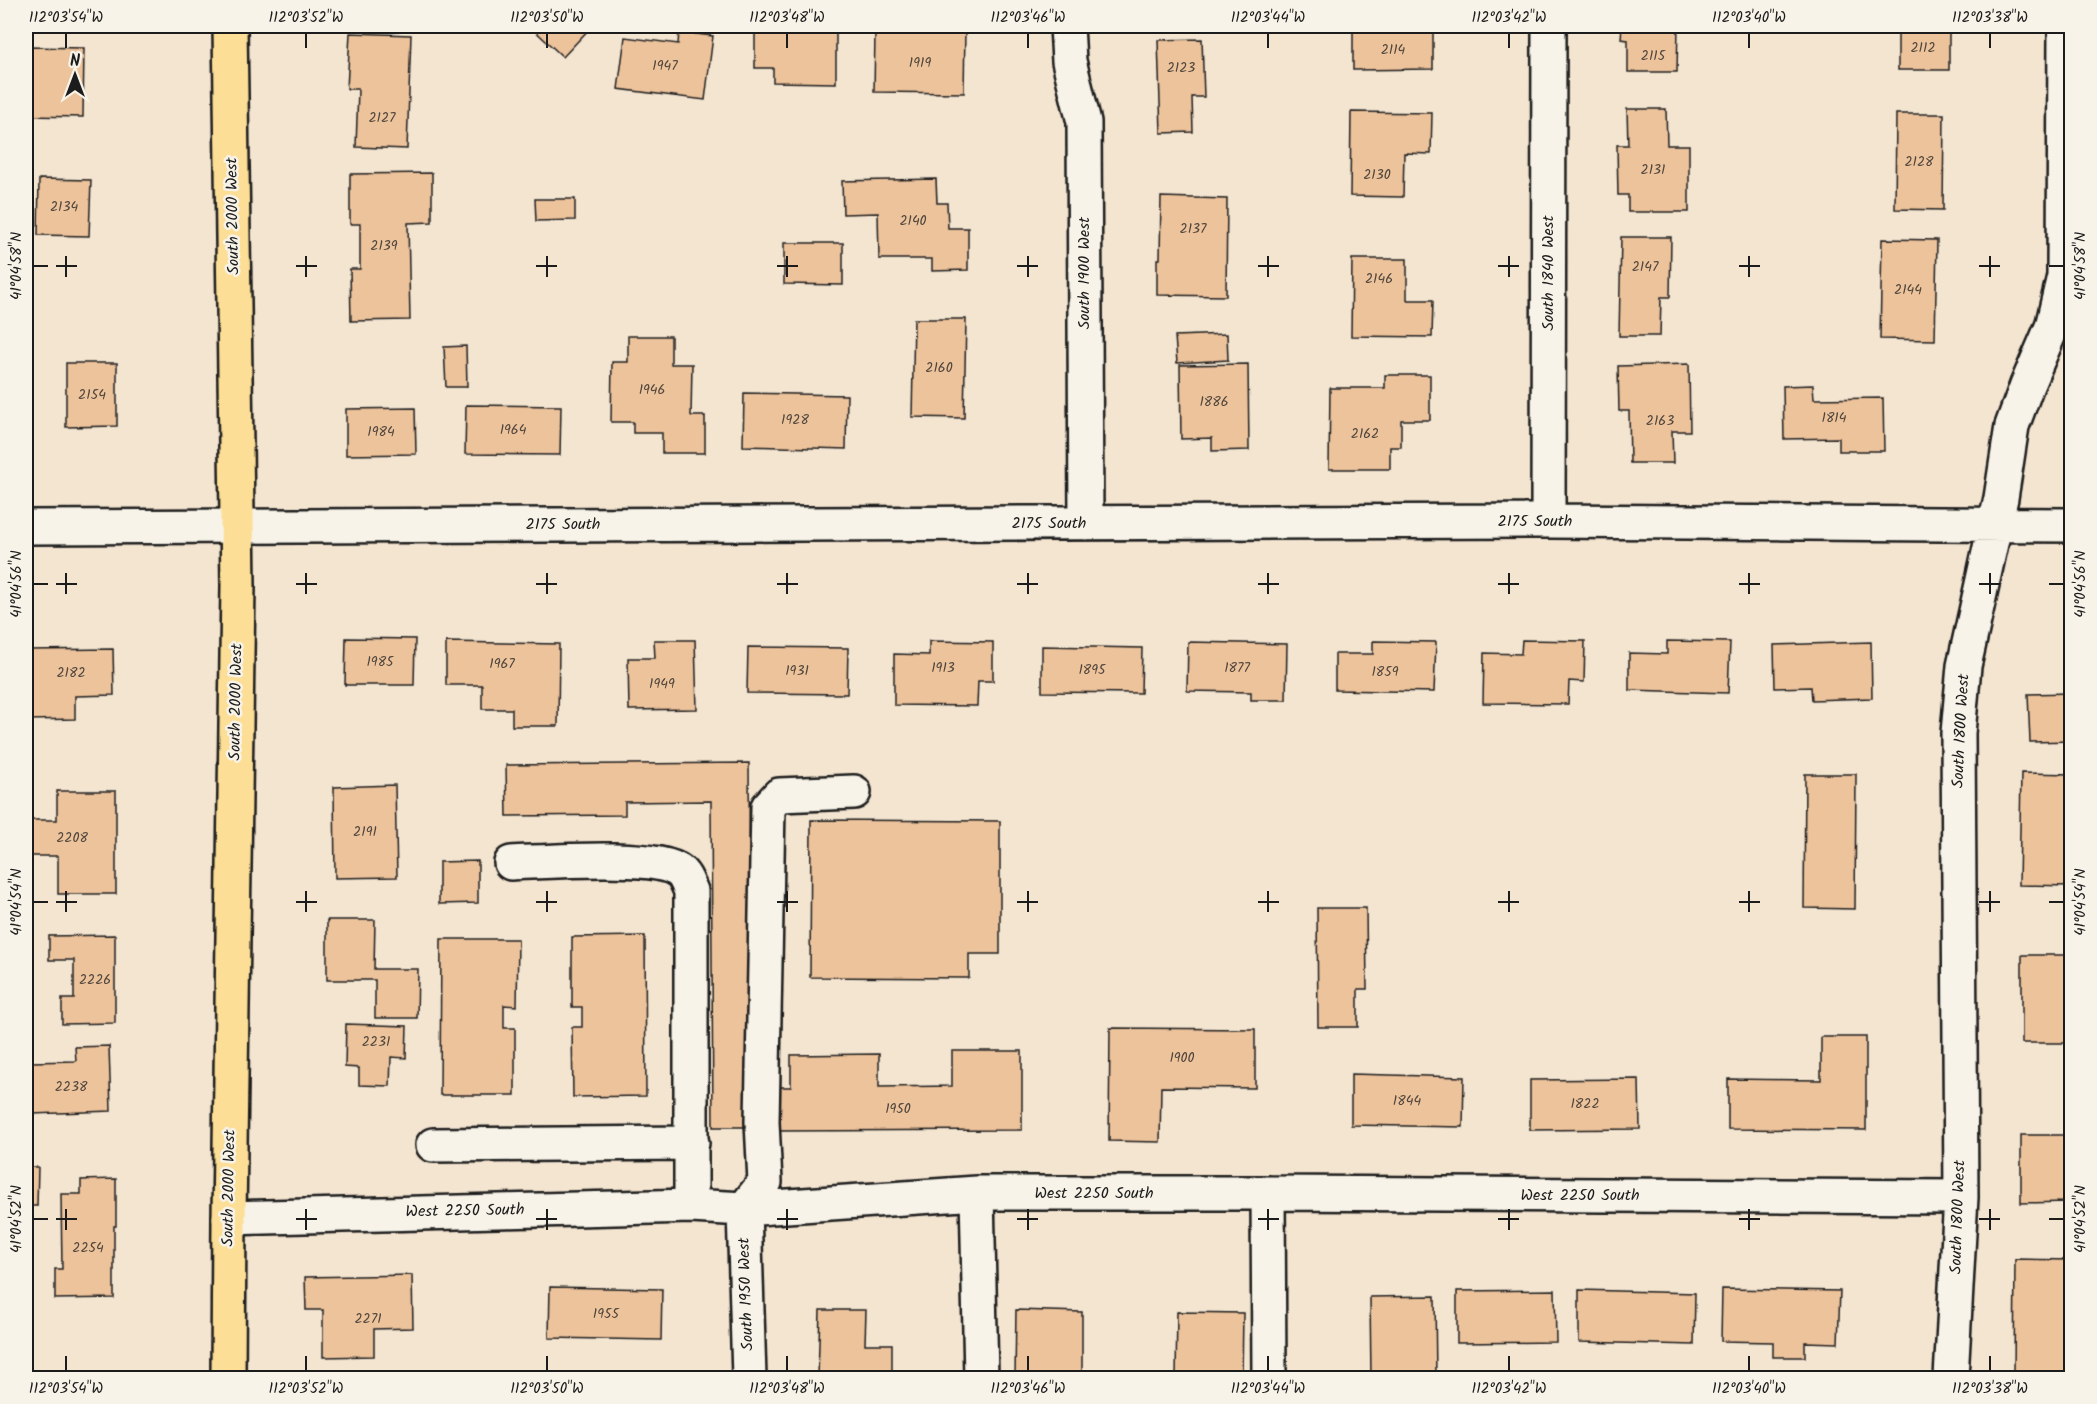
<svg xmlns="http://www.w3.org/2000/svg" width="2097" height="1404" viewBox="0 0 2097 1404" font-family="Kalam,sans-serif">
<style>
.building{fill:#edc39c;stroke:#1c1c1c;stroke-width:1.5}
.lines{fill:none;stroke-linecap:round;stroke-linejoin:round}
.minor-casing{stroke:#1c1c1c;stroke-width:38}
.major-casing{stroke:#1c1c1c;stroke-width:38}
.minor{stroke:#f7f3e8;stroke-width:33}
.major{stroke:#fcde96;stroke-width:33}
.ticks{fill:none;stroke:#1c1c1c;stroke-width:2}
.labels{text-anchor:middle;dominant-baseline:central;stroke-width:5;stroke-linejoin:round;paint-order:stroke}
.number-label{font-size:14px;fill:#50463c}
.street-label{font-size:16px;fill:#1c1c1c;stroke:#f7f3e8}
.neatline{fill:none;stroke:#1c1c1c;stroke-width:2}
.ticks-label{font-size:15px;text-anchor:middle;fill:#1c1c1c}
</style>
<rect width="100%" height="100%" fill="#f4e5d1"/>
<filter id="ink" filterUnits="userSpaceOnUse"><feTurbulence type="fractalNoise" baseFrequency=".0167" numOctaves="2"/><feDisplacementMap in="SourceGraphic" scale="12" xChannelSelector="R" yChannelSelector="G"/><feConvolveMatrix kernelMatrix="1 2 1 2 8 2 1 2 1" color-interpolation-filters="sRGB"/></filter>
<g filter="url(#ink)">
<path class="building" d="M530,26H592L563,57Z
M755,26H836V83L773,82V68H755Z
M1353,26H1408V31H1433V69L1353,70Z
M1622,26H1678L1677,72H1628V40L1621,39Z
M1898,26H1949V70H1898Z
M896,28L965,29L964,93L874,92L875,33H896Z
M679,32L713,36L705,100L618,89L625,37L678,44Z
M350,33L411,35L407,149L356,147L358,89H347Z
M1202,39L1204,97H1192L1193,132L1161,133L1158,40Z
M26,47L84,48L83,117L26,116Z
M1627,109H1666L1667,145H1689V212H1628V195H1618L1617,145H1628Z
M1351,112L1432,113L1431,154L1404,153L1403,197L1350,196Z
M1896,114H1944L1943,210L1895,209Z
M432,173V222L408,223L410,320L351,321L350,269H360V224H350V174Z
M39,179L91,180L89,236L38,235Z
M936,179L937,203H947L948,228H968V270L932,271V259H879L878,213L843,214L842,181Z
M1161,197L1227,199L1226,296L1157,295V259H1160Z
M535,199H575V220L536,221Z
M1621,237H1671L1670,297H1661L1660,336H1619Z
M1882,239L1937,240L1935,340L1880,339Z
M784,243H843V285L784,284Z
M1352,259H1407V300H1433L1432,337L1351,336Z
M914,319H966L964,418L912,417Z
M1227,334L1228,360L1177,363L1175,336Z
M628,336H671V364H692L691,416H705V453H662V433H633V422H611L612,362H628Z
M466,346L467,387H446L444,347Z
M66,363H117V426L66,427Z
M1248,364L1249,450L1212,451V438L1181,439L1180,365Z
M1689,364L1690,431H1672L1673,463H1630L1629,411H1619L1618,366Z
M1385,375H1430V420H1401V447H1390V469H1329L1330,388H1385Z
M1813,385L1814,399L1883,398L1884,451H1839V438L1784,439L1783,386Z
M744,393L847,395L846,449L743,446Z
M466,405L561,406L560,455L465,454Z
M415,408L416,454L346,455V409Z
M346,638L415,639L414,685H345Z
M654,640H695L697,709L629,710L628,658H655Z
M1522,640L1585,641L1584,682L1569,681L1568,704L1483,703L1484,653L1521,654Z
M929,641L993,642V681H978L977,706L894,705V654L929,655Z
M1373,641L1436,642L1434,692L1335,690V654H1373Z
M1667,641L1730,642L1728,693L1629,690V653L1667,654Z
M446,642L559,644L558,726H512V709H482V685H446Z
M1188,642L1287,644L1286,700H1251V692L1187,691Z
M1871,642L1872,698L1812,700L1811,687L1775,688L1774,645Z
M1042,646L1142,648L1141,693L1042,692Z
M748,647L848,648L847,694L747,693Z
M113,649L114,695L75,696V719L29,720L28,650Z
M2072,693V741L2030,742L2028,694Z
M749,763L751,1127H713L711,801L625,802V815L507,816L506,765Z
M2021,773L2072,774L2069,886L2019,885Z
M1805,774H1856L1855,909L1804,908Z
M395,785L397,877L335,878L334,787Z
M57,791H116V894H58V856H28V820H57Z
M811,820L1000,821V954H969V978L810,977Z
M478,861V903L439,904V862Z
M1317,908H1366L1367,989H1358V1027H1318Z
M327,920H375L374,969H418L417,1018H375V980H327Z
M115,935V1023L62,1024V999H74V960H49V936Z
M645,936L646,1096L573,1097L572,1027H582V1007H572V937Z
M441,939H518L517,1006L504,1005V1028H515V1095H440Z
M2022,955H2072V1043H2022Z
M346,1024L407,1026L406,1058L391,1057L390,1086L359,1085V1068L345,1067Z
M1110,1028L1255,1029V1088L1161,1087L1160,1142L1109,1141Z
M1821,1037H1866V1130L1728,1129V1079L1821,1080Z
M109,1046L111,1111L32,1114L31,1062L76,1061L75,1047Z
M952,1051H1022V1130L775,1131V1087H791V1055L879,1054V1087L952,1086Z
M1351,1074L1464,1077L1463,1127L1351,1125Z
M1639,1079L1640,1129L1530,1130V1080Z
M2021,1135H2066L2067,1202L2021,1203Z
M26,1167H38L37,1206H26Z
M116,1179V1226H114V1298L55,1299V1269H62L61,1194H81V1180Z
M2015,1259L2072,1260V1375H2014Z
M412,1275L413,1328L374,1329V1356L323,1357V1310H306L305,1277Z
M550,1287L662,1289L661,1340L549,1338Z
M1722,1289L1840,1291L1838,1343L1805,1342V1357H1773V1342L1721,1341Z
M1555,1290L1556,1342L1457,1343V1291Z
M1579,1290L1695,1293L1694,1345L1579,1342Z
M1435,1296L1436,1378H1371L1370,1297Z
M820,1310H866L865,1344H892V1378H818Z
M1016,1310L1082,1312V1378H1015Z
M1177,1312L1243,1313L1242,1378H1176Z"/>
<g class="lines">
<defs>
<path id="minor" d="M1067,26L1069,61L1084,122L1086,523
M1548,521L1549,26
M26,527L1548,521L2072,525
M511,863C544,862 656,853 679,871C685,875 688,885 691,891V1206
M433,1145L692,1143
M977,1193L981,1378
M1268,1193L1269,1378
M229,1218L691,1206L744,1209L977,1193H1268L1961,1197
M749,1378L744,1209L765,1182L762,1122L768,807L779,795L854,792
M1951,1378L1961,1197L1958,733L1964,666L2001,498L2012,426L2027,385L2052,327L2064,276L2065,26"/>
<path id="major" d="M228,1378L229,1218L238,585L230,26"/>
</defs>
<use href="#minor" class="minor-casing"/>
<use href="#major" class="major-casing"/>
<use href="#minor" class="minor"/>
<use href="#major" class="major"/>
</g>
</g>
<path class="ticks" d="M66,33V48M306,33V48M547,33V48M787,33V48M1028,33V48M1268,33V48M1509,33V48M1749,33V48M1990,33V48M66,256V277M306,256V277M547,256V277M787,256V277M1028,256V277M1268,256V277M1509,256V277M1749,256V277M1990,256V277M33,266H48M56,266H77M296,266H317M536,266H557M777,266H798M1017,266H1038M1258,266H1279M1498,266H1519M1739,266H1760M1979,266H2000M2049,266H2064M66,573V594M306,573V594M547,573V594M787,573V594M1028,573V594M1268,573V594M1509,573V594M1749,573V594M1990,573V594M33,584H48M56,584H77M296,584H317M536,584H557M777,584H798M1017,584H1038M1258,584H1279M1498,584H1519M1739,584H1760M1979,584H2000M2049,584H2064M66,891V912M306,891V912M547,891V912M787,891V912M1028,891V912M1268,891V912M1509,891V912M1749,891V912M1990,891V912M33,902H48M56,902H77M296,902H317M536,902H557M777,902H798M1017,902H1038M1258,902H1279M1498,902H1519M1739,902H1760M1979,902H2000M2049,902H2064M66,1209V1230M306,1209V1230M547,1209V1230M787,1209V1230M1028,1209V1230M1268,1209V1230M1509,1209V1230M1749,1209V1230M1990,1209V1230M33,1219H48M56,1219H77M296,1219H317M536,1219H557M777,1219H798M1017,1219H1038M1258,1219H1279M1498,1219H1519M1739,1219H1760M1979,1219H2000M2049,1219H2064M66,1356V1371M306,1356V1371M547,1356V1371M787,1356V1371M1028,1356V1371M1268,1356V1371M1509,1356V1371M1749,1356V1371M1990,1356V1371"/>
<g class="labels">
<g class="number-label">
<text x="1923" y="48">2112</text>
<text x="1393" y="50">2114</text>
<text x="1653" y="56">2115</text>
<text x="920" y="63">1919</text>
<text x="665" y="66">1947</text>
<text x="1181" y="68">2123</text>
<text x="382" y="118">2127</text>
<text x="1919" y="162">2128</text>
<text x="1653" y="170">2131</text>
<text x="1377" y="175">2130</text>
<text x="64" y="207">2134</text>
<text x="913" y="221">2140</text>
<text x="1193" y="229">2137</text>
<text x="384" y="246">2139</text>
<text x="1645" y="267">2147</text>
<text x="1379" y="279">2146</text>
<text x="1908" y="290">2144</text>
<text x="939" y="368">2160</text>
<text x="652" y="390">1946</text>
<text x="92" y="395">2154</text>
<text x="1214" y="402">1886</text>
<text x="1834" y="418">1814</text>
<text x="795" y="420">1928</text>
<text x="1660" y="421">2163</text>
<text x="513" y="430">1964</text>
<text x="381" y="432">1984</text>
<text x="1365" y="434">2162</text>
<text x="380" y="662">1985</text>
<text x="502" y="664">1967</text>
<text x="943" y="668">1913</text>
<text x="1237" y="668">1877</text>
<text x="1092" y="670">1895</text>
<text x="797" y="671">1931</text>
<text x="1385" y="672">1859</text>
<text x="71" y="673">2182</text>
<text x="662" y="684">1949</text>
<text x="365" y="832">2191</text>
<text x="72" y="838">2208</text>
<text x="95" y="980">2226</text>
<text x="376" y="1042">2231</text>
<text x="1182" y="1058">1900</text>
<text x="71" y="1087">2238</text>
<text x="1407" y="1101">1844</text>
<text x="1585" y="1104">1822</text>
<text x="898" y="1109">1950</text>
<text x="88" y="1248">2254</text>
<text x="606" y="1314">1955</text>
<text x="368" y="1319">2271</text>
</g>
<g class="street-label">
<text transform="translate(233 216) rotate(-91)">South 2000 West</text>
<text transform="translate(1084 273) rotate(-90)">South 1900 West</text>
<text transform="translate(1548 273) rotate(-90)">South 1840 West</text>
<text x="1535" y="521">2175 South</text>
<text x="1049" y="523">2175 South</text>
<text x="563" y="524">2175 South</text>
<text transform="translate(236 702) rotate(-89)">South 2000 West</text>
<text transform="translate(1961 731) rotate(-87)">South 1800 West</text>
<text transform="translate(229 1188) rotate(-89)">South 2000 West</text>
<text x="1094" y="1193">West 2250 South</text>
<text x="1580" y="1195">West 2250 South</text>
<text transform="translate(465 1211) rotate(-1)">West 2250 South</text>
<text transform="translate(1958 1217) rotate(-88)">South 1800 West</text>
<text transform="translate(746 1294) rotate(-92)">South 1950 West</text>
</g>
</g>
<rect width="2097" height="1404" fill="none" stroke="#f7f3e8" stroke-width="66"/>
<g transform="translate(75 75)" stroke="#f7f3e8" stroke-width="4.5" paint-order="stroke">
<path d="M0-4.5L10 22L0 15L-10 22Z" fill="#1c1c1c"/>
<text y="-9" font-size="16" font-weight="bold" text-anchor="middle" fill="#1c1c1c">N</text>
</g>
<rect x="33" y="33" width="2031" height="1338" class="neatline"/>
<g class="ticks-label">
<text x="66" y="22">112°03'54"W</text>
<text x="306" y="22">112°03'52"W</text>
<text x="547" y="22">112°03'50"W</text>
<text x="787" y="22">112°03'48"W</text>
<text x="1028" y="22">112°03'46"W</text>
<text x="1268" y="22">112°03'44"W</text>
<text x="1509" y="22">112°03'42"W</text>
<text x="1749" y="22">112°03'40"W</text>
<text x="1990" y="22">112°03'38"W</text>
<text transform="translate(16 266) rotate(-90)" y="5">41°04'58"N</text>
<text transform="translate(2080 266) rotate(-90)" y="5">41°04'58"N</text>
<text transform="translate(16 584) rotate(-90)" y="5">41°04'56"N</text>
<text transform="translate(2080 584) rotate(-90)" y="5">41°04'56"N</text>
<text transform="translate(16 902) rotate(-90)" y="5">41°04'54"N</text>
<text transform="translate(2080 902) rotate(-90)" y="5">41°04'54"N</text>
<text transform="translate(16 1219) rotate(-90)" y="5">41°04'52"N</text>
<text transform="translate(2080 1219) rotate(-90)" y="5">41°04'52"N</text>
<text x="66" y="1393">112°03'54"W</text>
<text x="306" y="1393">112°03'52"W</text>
<text x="547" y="1393">112°03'50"W</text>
<text x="787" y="1393">112°03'48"W</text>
<text x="1028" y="1393">112°03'46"W</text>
<text x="1268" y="1393">112°03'44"W</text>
<text x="1509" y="1393">112°03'42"W</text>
<text x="1749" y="1393">112°03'40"W</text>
<text x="1990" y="1393">112°03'38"W</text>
</g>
</svg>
